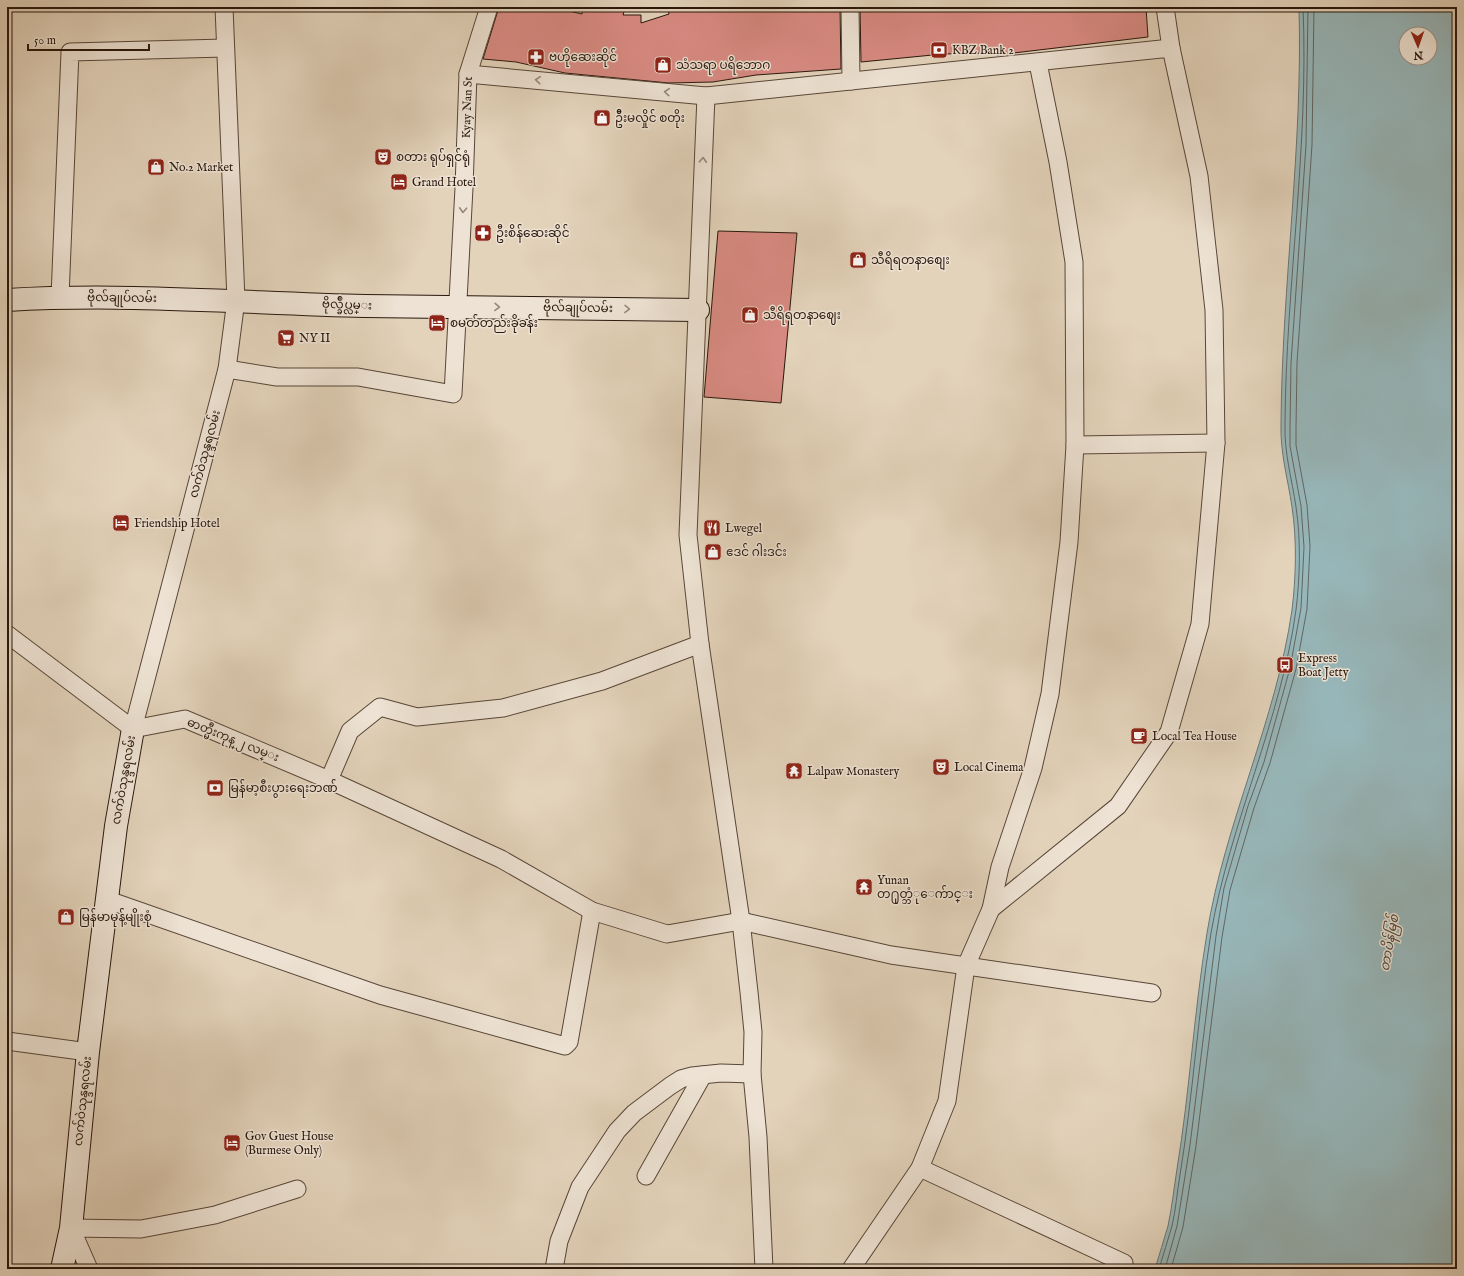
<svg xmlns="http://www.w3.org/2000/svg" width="1464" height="1276" viewBox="0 0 1464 1276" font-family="'IM FELL English','Noto Sans Myanmar',serif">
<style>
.water{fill:#97b6b9;stroke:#6b7674;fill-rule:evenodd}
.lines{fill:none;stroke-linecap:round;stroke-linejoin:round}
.shore{stroke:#606663;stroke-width:1}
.building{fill:#d98b83;stroke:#29170d}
.street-casing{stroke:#584638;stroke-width:19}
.secondary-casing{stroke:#29170d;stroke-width:24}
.street{stroke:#ede2d3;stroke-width:17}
.secondary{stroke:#ede2d3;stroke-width:22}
.oneway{stroke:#95877a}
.labels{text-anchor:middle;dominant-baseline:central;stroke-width:3;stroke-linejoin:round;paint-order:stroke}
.poi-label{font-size:12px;fill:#29170d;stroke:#ede2d3;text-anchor:start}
.street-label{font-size:12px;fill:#29170d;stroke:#ede2d3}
.water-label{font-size:13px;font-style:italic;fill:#4a4741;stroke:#ede2d3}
</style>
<rect width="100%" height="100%" fill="#e3d3bb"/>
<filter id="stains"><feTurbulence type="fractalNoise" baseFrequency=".005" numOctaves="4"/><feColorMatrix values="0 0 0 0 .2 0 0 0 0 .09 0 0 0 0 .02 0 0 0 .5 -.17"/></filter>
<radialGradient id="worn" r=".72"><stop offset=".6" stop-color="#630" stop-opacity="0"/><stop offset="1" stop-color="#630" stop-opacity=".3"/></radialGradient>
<path class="water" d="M1299,7H1457V1269H1155C1159,1255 1164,1240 1168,1226C1172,1207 1174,1188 1177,1169C1190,1090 1194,1011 1207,933C1225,822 1276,721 1292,610C1296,577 1297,540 1292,507C1288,479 1280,453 1281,424C1282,285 1303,146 1299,7ZM1406,34H1430V58H1406Z"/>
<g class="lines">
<path class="shore" d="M1159,1269C1163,1255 1168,1240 1172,1226C1176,1209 1177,1192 1180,1175C1193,1095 1198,1013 1211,933C1230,823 1281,720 1296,610C1300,577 1301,540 1296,507C1292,479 1284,453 1285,424C1286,285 1309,146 1303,7
M1165,1269L1177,1226L1190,1145L1216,936L1224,888L1248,806L1264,762L1290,668L1301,608L1304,547L1301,506L1290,446V428L1291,363L1306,145L1308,7
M1171,1269L1183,1227L1196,1146L1222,937L1230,890L1254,808L1270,763L1296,669L1307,609L1310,546L1307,505L1296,445V428L1297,363L1312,145L1314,7"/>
</g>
<path class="building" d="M499,7H552L582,14L583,7H618L625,9L623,15H641V23L669,14L668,7H840L841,69L756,75L713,82L669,83L565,73L516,62L483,59Z
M860,7H938L939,9L967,7H1146L1148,37L997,55V53L943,54L861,62Z
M718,231L797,233L781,403L704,397Z"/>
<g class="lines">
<defs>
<g id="street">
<path d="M850,7L851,81"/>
<path d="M1165,7L1171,48"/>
<path d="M468,74L706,96L1171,48L1199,176L1214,310L1216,443L1200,624L1169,732L1118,806L991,909L966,966L947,1101L920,1168L851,1269"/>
<path d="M706,96L688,535L700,644L741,921L749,992L753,1032L752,1074L758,1137L764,1269"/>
<path d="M60,297L70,52L225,48"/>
<path id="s1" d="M227,369L277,377H358L453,394L464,188L468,74L489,7"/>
<path d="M1075,445L1216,443"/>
<path d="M7,634L133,729"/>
<path d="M133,729L185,719L329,780L501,859L592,911L667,934L741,921L891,955L1152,993"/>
<path d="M133,729L227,369L236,300L224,7"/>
<path d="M329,780L350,731L380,707L417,717L503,708L602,681L700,644"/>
<path d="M108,900L380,995L565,1046L569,1042L592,911"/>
<path d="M991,909L1000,867L1033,768L1050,694L1069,542L1075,445L1074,262L1058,162L1038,63"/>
<path d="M7,1041L88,1052"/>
<path d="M920,1168L1124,1263"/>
<path d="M646,1176L703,1075"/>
<path d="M89,1269L71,1228L141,1229L215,1215L297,1189"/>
<path d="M554,1269L559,1241L580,1187L617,1131L634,1113L670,1086L681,1079L692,1076L721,1073L752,1074"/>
</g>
<path id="secondary" d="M7,300C126,293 245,303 365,306C476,308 587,308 698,310
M62,1269L71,1228L88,1052L116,826L133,729"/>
</defs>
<use href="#street" class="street-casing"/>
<use href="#secondary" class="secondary-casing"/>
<use href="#street" class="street"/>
<use href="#secondary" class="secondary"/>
</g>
<defs><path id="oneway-chevron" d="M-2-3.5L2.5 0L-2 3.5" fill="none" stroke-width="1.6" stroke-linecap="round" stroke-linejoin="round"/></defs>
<g class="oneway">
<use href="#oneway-chevron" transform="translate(538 80) rotate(-175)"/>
<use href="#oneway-chevron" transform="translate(667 92) rotate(-175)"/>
<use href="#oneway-chevron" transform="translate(703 160) rotate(-87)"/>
<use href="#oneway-chevron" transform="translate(463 210) rotate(93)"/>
<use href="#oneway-chevron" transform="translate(497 307) rotate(1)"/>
<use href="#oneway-chevron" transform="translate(627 309) rotate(1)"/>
</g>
<defs>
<symbol id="bank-square" viewBox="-11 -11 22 22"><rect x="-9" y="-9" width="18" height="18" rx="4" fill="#8f2418" stroke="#ede2d3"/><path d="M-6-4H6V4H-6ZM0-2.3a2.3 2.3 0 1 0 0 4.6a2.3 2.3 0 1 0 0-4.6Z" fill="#fff"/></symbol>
<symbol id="pharmacy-square" viewBox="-11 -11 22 22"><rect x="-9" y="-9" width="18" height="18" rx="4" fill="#8f2418" stroke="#ede2d3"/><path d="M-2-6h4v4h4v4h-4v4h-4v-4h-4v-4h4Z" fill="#fff"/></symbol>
<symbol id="shop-square" viewBox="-11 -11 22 22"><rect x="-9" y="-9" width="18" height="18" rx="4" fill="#8f2418" stroke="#ede2d3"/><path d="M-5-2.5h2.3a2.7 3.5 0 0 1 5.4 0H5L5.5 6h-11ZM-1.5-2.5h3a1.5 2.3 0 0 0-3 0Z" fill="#fff"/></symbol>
<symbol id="theatre-square" viewBox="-11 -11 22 22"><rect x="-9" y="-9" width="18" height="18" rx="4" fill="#8f2418" stroke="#ede2d3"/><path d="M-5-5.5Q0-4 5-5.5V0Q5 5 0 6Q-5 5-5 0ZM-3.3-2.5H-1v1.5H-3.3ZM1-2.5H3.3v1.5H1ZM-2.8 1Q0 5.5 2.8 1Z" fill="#fff"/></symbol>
<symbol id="hotel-square" viewBox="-11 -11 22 22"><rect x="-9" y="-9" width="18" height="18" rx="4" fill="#8f2418" stroke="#ede2d3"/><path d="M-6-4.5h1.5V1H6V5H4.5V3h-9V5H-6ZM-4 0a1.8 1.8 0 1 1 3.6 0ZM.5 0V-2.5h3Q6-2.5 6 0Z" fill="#fff"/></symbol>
<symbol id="supermarket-square" viewBox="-11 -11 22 22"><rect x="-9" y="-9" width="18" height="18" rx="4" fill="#8f2418" stroke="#ede2d3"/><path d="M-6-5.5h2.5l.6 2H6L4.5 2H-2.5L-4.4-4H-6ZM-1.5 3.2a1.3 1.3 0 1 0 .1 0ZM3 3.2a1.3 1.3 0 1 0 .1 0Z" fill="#fff"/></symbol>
<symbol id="restaurant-square" viewBox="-11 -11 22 22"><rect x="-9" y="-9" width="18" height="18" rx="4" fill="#8f2418" stroke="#ede2d3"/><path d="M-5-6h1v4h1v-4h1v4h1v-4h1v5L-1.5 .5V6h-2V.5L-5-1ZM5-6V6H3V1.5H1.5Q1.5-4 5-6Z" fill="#fff"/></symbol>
<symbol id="bus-square" viewBox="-11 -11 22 22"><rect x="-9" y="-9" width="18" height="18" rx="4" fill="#8f2418" stroke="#ede2d3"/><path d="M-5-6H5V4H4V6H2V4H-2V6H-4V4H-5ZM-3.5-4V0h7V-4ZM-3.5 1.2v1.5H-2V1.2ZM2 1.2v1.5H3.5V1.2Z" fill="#fff"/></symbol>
<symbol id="cafe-square" viewBox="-11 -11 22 22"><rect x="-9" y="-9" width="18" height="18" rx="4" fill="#8f2418" stroke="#ede2d3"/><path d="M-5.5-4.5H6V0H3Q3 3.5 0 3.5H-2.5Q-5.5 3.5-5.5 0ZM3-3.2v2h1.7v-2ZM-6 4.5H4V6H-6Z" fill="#fff"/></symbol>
<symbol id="temple-square" viewBox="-11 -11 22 22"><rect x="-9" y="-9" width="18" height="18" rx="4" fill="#8f2418" stroke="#ede2d3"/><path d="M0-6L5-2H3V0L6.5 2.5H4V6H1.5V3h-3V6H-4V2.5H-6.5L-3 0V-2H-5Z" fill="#fff"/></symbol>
</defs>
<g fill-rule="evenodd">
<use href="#bank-square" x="929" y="40" width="20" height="20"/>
<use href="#pharmacy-square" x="526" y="47" width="20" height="20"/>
<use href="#shop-square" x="653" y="55" width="20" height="20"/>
<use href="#shop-square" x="592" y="108" width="20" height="20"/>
<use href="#theatre-square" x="373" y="147" width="20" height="20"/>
<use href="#shop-square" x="146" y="157" width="20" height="20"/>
<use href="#hotel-square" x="389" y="172" width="20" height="20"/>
<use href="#pharmacy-square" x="473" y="223" width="20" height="20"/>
<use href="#shop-square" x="848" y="250" width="20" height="20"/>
<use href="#shop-square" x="740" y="305" width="20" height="20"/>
<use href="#hotel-square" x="427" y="313" width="20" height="20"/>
<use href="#supermarket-square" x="276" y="328" width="20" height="20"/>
<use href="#hotel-square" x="111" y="513" width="20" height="20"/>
<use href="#restaurant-square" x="702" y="518" width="20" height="20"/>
<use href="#shop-square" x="703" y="542" width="20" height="20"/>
<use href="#bus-square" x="1275" y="655" width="20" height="20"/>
<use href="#cafe-square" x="1129" y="726" width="20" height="20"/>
<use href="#theatre-square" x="931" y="757" width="20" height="20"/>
<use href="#temple-square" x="784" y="761" width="20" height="20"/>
<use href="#bank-square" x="205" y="778" width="20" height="20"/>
<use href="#temple-square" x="854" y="877" width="20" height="20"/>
<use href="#shop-square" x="56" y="907" width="20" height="20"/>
<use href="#hotel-square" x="222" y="1133" width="20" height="20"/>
</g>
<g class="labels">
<g class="poi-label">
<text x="952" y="50">KBZ Bank 2</text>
<text x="549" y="57">ဗဟိုဆေးဆိုင်</text>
<text x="676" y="65">သံသရာ ပရိဘောဂ</text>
<text x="615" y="118">ဦီးမလှိုင် စတိုး</text>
<text x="396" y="157">စတား ရုပ်ရှင်ရုံ</text>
<text x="169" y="167">No.2 Market</text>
<text x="412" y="182">Grand Hotel</text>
<text x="496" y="233">ဦးစိန်ဆေးဆိုင်</text>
<text x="871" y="260">သီရိရတနာစျေး</text>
<text x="763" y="315">သီရိရတနာဈေး</text>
<text x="450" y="323">စမတ်တည်းခိုခန်း</text>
<text x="299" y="338">NY II</text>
<text x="134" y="523">Friendship Hotel</text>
<text x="725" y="528">Lwegel</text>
<text x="726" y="552">ဧဒင် ဂါးဒင်း</text>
<text x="1298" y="658">Express<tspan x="1298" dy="14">Boat Jetty</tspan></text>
<text x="1152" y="736">Local Tea House</text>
<text x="954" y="767">Local Cinema</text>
<text x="807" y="771">Lalpaw Monastery</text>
<text x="228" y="788">မြန်မာ့စီးပွားရေးဘဏ်</text>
<text x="877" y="880">Yunan<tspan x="877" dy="14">တ႐ုတ္ဘံုေက်ာင္း</tspan></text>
<text x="79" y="917">မြန်မာမုန့်မျိုးစုံ</text>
<text x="245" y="1136">Gov Guest House<tspan x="245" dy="14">(Burmese Only)</tspan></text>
</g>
<g class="street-label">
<text stroke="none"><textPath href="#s1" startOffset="515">Kyay Nan St</textPath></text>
<text transform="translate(122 298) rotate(1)">ဗိုလ်ချုပ်လမ်း</text>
<text transform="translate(347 305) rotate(2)">ဗိုလ္ခ်ဳပ္လမ္း</text>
<text transform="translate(578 308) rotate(1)">ဗိုလ်ချုပ်လမ်း</text>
<text transform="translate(205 454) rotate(-75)">လက်ဝဲသုန္ဒရလမ်း</text>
<text transform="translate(233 740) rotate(22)">ဓာတ္မီးကုန္ ၂ လမ္း</text>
<text transform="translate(124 780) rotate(-80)">လက်ဝဲသုန္ဒရလမ်း</text>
<text transform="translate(83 1101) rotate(-84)">လက်ဝဲသုန္ဒရလမ်း</text>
</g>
<g class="water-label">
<text transform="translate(1390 943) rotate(-80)">တာပိန်မြစ်</text>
</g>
</g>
<rect width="1464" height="1276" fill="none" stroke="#e3d3bb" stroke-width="24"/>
<rect x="8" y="8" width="1448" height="1260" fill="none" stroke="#29170d" stroke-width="2"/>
<rect x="12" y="12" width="1440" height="1252" fill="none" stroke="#29170d"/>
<g transform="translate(1418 46) rotate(178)"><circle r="19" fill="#ede2d3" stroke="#9f9184"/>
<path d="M0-3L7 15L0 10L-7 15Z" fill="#8f2418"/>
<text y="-6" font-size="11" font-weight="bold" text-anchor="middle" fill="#29170d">N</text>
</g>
<path d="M28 44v6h121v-6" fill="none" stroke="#29170d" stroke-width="2"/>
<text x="34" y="44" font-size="12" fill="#29170d" stroke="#ede2d3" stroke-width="3" paint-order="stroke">50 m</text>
<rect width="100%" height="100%" filter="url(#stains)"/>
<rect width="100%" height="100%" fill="url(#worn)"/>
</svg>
